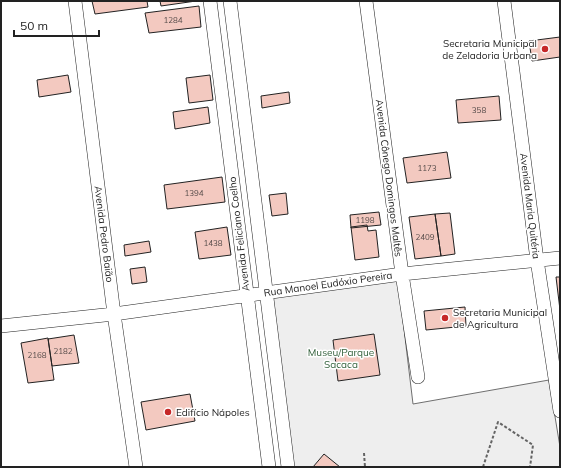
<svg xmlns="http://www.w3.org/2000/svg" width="561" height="468" viewBox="0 0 561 468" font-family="Mulish,sans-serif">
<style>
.green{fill:#eee;stroke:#6f6f6f}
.building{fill:#f3c9c0;stroke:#222}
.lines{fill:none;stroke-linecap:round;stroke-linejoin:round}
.minor-casing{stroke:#222;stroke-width:14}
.path{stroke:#646464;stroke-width:2;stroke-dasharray:3 2;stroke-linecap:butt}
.minor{stroke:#fff;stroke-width:13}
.poi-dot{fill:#c62828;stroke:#fff;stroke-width:1.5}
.labels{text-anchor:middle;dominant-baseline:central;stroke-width:3;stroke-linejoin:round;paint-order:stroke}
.number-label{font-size:8px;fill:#564c4a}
.poi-label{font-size:10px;fill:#222;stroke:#fff;text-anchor:start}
.street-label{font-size:10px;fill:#222;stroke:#fff}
.park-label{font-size:10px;fill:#2f5e38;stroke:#fff}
</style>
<rect width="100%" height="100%" fill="#fff"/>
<path class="green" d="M398,279L413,404L549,380L560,447V467H289L267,297Z"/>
<path class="building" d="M92,1H147L148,7L95,14Z
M160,1H196L161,6Z
M199,6L201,27L149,33L145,13Z
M560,37V57L532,61L529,41Z
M68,75L71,92L39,97L37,80Z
M210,75L213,100L189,103L186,78Z
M289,92L290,103L262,108L261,96Z
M499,96L501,120L458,123L456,100Z
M208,107L210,123L175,129L173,112Z
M447,152L451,178L407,183L403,158Z
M222,177L225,202L167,209L164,185Z
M286,193L288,214L272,216L269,195Z
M379,212L381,225L351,228L350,215Z
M450,213L455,254L441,256L435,214Z
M435,214L441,256L415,259L409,217Z
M367,225L368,231L376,230L379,257L355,260L351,227Z
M227,227L231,255L199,259L195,232Z
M149,241L151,252L125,256L124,245Z
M145,267L147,282L132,284L130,269Z
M556,277H560V310Z
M465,307L466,326L426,330L424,311Z
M374,334L380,375L338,381L333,340Z
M74,335L79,363L52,366L48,339Z
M48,338L54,380L28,383L21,343Z
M190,394L195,421L146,430L141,402Z
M324,454L340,467H313Z"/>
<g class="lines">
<defs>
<path id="minor" d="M75,1L114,314L136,467
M210,1L269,467
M230,1L288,467
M366,1L402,274L418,377
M504,1L537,260L560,411
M1,326L114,314L402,274L560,258"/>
</defs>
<use href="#minor" class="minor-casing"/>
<path class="path" d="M364,453L365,467
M483,467L498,422L533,445L530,467"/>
<use href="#minor" class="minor"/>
</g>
<g class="poi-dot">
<circle cx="545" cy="49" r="4"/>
<circle cx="445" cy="318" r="4"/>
<circle cx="168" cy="412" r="4"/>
</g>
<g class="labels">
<g class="number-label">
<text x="173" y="20">1284</text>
<text x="479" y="110">358</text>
<text x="427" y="168">1173</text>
<text x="194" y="193">1394</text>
<text x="365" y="220">1198</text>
<text x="425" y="237">2409</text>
<text x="213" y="243">1438</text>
<text x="63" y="351">2182</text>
<text x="37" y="355">2168</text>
</g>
<g class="poi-label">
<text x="537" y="43" text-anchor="end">Secretaria Municipal<tspan x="537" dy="12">de Zeladoria Urbana</tspan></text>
<text x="453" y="312">Secretaria Municipal<tspan x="453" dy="12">de Agricultura</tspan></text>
<text x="176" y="412">Edifício Nápoles</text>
</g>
<g class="street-label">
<text transform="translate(389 178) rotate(83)">Avenida Cônego Domingos Maltês</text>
<text transform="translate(530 206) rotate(83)">Avenida Maria Quitéria</text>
<text transform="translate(104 234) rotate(83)">Avenida Pedro Baião</text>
<text transform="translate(239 234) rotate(-97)">Avenida Feliciano Coelho</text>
<text transform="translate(328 284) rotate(-8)">Rua Manoel Eudóxio Pereira</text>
</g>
<g class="park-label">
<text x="341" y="352">Museu/Parque<tspan x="341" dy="12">Sacaca</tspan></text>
</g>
</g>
<rect width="561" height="468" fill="none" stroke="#222222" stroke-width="4"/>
<path d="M14 30v6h85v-6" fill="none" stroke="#222222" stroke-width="2"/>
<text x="20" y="30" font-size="12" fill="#222222" stroke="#ffffff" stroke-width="3" paint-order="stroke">50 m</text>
</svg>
